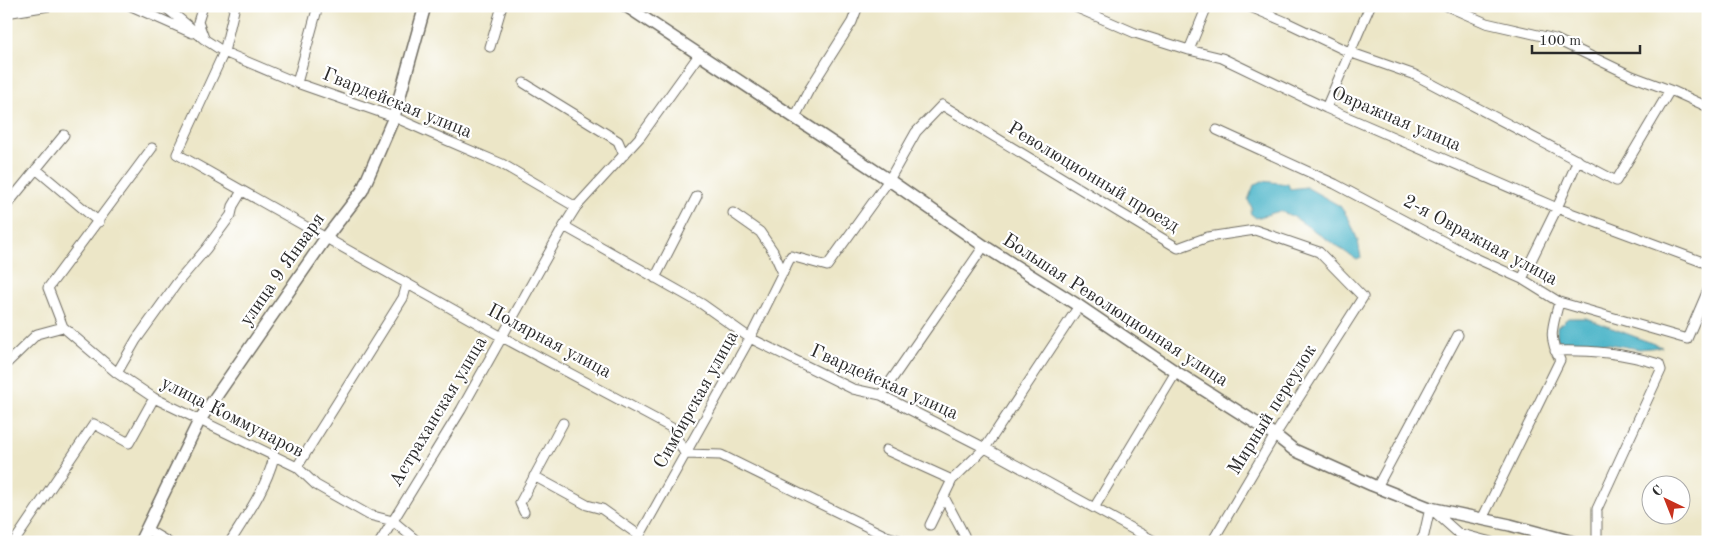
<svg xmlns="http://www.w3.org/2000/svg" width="1714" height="548" viewBox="0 0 1714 548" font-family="'Old Standard TT',serif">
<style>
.water{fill:#4ab4c8;stroke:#3a707a}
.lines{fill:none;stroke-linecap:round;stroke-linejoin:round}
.street-casing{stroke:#6f6c62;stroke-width:11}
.secondary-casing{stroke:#6f6c62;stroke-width:14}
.street{stroke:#fff;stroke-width:9}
.secondary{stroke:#fff;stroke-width:11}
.labels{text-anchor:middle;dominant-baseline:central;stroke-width:4.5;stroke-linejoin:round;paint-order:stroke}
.street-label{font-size:19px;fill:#2b2b2b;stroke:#fff}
</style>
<rect width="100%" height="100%" fill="#fff"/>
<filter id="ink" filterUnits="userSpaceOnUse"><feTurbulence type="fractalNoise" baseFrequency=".02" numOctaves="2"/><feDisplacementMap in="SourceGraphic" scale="10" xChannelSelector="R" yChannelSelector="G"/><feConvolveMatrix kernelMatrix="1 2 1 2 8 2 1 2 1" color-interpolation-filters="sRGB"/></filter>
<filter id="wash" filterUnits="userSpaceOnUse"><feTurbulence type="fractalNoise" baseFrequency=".0096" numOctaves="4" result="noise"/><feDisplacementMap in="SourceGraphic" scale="20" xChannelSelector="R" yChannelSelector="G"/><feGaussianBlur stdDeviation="1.12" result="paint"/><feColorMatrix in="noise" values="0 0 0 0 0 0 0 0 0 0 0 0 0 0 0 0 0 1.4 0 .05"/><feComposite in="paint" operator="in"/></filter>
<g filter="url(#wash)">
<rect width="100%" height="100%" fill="#ece6c7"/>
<path class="water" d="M1262,181L1288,184L1290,189L1306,187L1340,206L1349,219L1358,241L1361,258L1357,260L1294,217L1280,211L1256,218L1250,213L1252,208L1248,200L1254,185Z
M1568,318H1586L1662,347L1639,349L1599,342L1561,346L1557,337V327Z"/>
</g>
<g filter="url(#ink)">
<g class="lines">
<defs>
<path id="street" d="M131,6L192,33
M164,6L204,39L224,52L297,83L394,117L446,140L502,164L576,207
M203,6L198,22L204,38
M235,6L224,52L177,154L502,337L672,428L685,454L721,455L886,536L906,542
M1073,6L1135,33L1189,50L1222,58L1326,108L1557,208L1708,264
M1248,6L1286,22L1349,52L1415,75L1616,181L1670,90
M1447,6L1486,23L1555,39L1632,76L1675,92L1708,107
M6,13L49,6
M490,47L502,6
M1189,50L1207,6
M297,83L318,6
M524,83L618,141L624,155
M1326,108L1370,6
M795,117L809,90L852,22L858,6
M1217,130L1335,184L1471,256L1522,279L1559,302L1687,339L1708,290
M152,148L48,288L63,327L117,373L154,398L297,467L316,485L369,515L393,521L418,542
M36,169L99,222
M6,206L64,135
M733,213L760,232L773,251L783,273
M564,226L702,304L750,338L853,389L881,395L985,448L1156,542
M655,278L697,196
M1522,279L1557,208L1578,160
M1555,351C1592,350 1623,353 1659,364L1661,370L1597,509V542
M6,364L37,334L63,327
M117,373L136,340L177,283L206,249L231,215L233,206L242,191
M881,395L984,246
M886,450L952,480
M297,467L403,298L407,284
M534,476L587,505L602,509L640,536
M1377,487L1458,335
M944,497L964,535L966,542
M1094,508L1176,372
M524,512L520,503L563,423
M1482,519L1560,360C1547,335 1553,327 1559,302
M930,525L952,480L985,448L1079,306
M146,529L168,542
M14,542L94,424L129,443L154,398
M230,542C247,515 266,488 274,457
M380,542L461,410L564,226L576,207L640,137L699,55
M636,542L750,338L791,256L827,266L889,180L916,132L942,105L1178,248L1208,237L1255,230L1319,252L1363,297L1275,435L1212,542
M1420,542L1424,535L1430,508L1458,533L1491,542"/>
<path id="secondary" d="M626,6L889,180L984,246L1079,306L1176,372L1275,435L1294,450L1372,485L1430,508L1510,525L1573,542
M140,542L199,421L325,239L362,191L394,117L425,6"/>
</defs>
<use href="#street" class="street-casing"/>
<use href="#secondary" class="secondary-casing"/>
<use href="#street" class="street"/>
<use href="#secondary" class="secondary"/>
</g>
</g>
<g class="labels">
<g class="street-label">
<text transform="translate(397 104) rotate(22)">Гвардейская улица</text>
<text transform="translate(1396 120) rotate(23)">Овражная улица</text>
<text transform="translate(1093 178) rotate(31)">Революционный проезд</text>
<text transform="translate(1480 241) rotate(28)">2-я Овражная улица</text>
<text transform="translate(283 270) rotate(-55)">улица 9 Января</text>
<text transform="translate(1115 311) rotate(33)">Большая Революционная улица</text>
<text transform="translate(549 342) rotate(28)">Полярная улица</text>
<text transform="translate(884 383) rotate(24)">Гвардейская улица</text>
<text transform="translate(697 400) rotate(-61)">Симбирская улица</text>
<text transform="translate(1273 410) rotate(-58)">Мирный переулок</text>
<text transform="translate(439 412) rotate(-59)">Астраханская улица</text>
<text transform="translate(232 418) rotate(27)">улица Коммунаров</text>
</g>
</g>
<rect width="1714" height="548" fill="none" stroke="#fff" stroke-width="25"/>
<g transform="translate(1666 500) rotate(317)"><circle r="24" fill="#ffffff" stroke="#aaaaaa"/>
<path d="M0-4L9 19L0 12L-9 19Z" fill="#c8321e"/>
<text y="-8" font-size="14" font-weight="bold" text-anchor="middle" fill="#2b2b2b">С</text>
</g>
<path d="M1532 45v8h108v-8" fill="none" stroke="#2b2b2b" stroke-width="2.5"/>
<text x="1539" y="45" font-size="15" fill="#2b2b2b" stroke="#ffffff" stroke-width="4" paint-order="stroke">100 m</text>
</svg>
